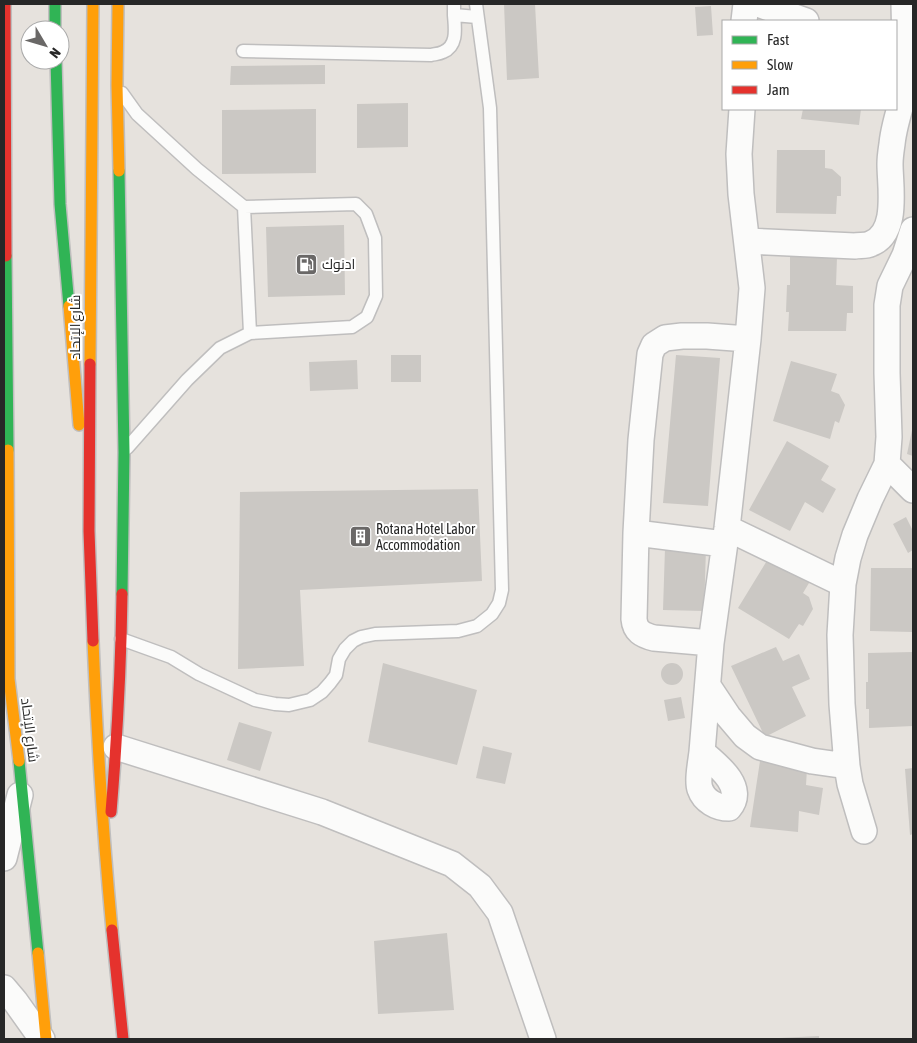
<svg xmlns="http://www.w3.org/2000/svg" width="917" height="1043" viewBox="0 0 917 1043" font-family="'Asap Condensed',Cairo,sans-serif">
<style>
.building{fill:#cbc8c4}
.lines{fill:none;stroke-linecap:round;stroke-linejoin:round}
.lane-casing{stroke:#bfbebe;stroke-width:15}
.street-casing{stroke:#bfbebe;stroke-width:28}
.fast-casing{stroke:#bfbebe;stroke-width:14}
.slow-casing{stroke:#bfbebe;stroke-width:14}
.jam-casing{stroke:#bfbebe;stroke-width:14}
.lane{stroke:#fbfbfa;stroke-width:12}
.street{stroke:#fbfbfa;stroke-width:25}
.fast{stroke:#30b455;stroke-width:11}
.slow{stroke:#ff9f0a;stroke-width:11}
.jam{stroke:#e5322d;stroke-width:11}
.labels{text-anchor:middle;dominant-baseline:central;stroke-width:4;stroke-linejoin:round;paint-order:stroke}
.poi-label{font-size:14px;fill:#272727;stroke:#fff;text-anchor:start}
.street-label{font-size:14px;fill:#272727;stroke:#fff}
</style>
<rect width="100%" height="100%" fill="#e6e2dd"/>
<path class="building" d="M504,4H535L539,78L507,80Z
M711,6L713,35L697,36L695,7Z
M325,65V84L230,85L231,66Z
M408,103V147L357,148V104Z
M316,109V173L222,174V110Z
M803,109H861L859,125L801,119Z
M777,150H825V168L832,169L841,177V196H837L836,214L776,213Z
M344,225L345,295L268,297L266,227Z
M790,256L837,257L836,285L853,286V313H847L846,331H788L789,312H786L787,285H790Z
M391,355H421V382H391Z
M676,355L720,358L708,506L663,503Z
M357,360L358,389L310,391L309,362Z
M791,361L837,374L831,391L839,394L845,405L839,423L835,421L830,439L773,421Z
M912,430H913V456L907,454Z
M787,441L829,466L821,480L836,489L823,513L805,502L790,531L749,510Z
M478,489L482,581L300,590L304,666L238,669L240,492Z
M906,517L913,531V550L908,553L893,524Z
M665,548H706L704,611L663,610Z
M771,554L812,578L803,593L809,597L813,609L803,626L799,624L789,639L738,608Z
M871,568H913V632L870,631Z
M776,647L783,661L799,654L810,679L792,687L806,716L765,737L731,666Z
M913,652V726L869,728V709H866V682H868V653Z
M383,663L477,690L457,765L368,742Z
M661 674a11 11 0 1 1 22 0a11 11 0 1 1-22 0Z
M681,697L685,718L668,721L664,700Z
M239,722L272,732L260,771L227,760Z
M483,746L512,753L505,784L476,778Z
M760,761L807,769L806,785L823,788L819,815L799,811L798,832L750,827Z
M913,768V834L910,835L905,769Z
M447,933L454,1010L378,1014L374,941Z
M819,1036V1039H779V1038Z"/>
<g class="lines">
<defs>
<path id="lane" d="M454,4V15L477,17
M243,51L431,55C435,54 439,54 443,52C458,46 455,28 454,15
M122,93L137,114L197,169L244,207L356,204L366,214L375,238L376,296L367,317L352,327L250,333L220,348L187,380L127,448
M244,207L250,333
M121,639L171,657L199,674L255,700L275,704L289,705L310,700L322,692L330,683L336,675L339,659L345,649L353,641L361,637L375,634L458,631L477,626L492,614L499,603L502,590L490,108L476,4"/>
<path id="street" d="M758,4L806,21
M904,4C905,35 904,67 912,98
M744,21L746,4
M747,241L855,246C859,245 866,246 870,244C899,234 890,187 890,164C890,157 891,151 892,144C894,123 902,102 908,81
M887,464L913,490
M727,528L843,584
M636,533L724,544
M711,643L654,638C642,635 635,631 634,619L636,533L641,440L650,354L654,345L665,338L682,336H707L748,339
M708,686L728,716L745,736L760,747L812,761L847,766
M116,747L322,812L452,864L480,886L500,913L543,1039
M702,752C701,761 697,781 700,789C704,801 717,808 729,808C747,787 716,764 702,752L711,643L727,528L748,339L752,288L741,194L739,154L742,109
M864,831L850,784L847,766L842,704L840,635L843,584L848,558L855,535L870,499L887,464L889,437L887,373V305L890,286L905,255L913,230
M4,858L20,795
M4,988L15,1001L42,1039"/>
<path id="fast" d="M55,4V30
M56,60L60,204L69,306
M119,171L124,452L122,594
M6,256L8,450
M19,761L38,953"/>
<path id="slow" d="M118,4L117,85L119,171
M69,306L79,425
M90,364L93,4
M8,450L9,679L19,761
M93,641C97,738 103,834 112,930
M38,953L46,1039"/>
<path id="jam" d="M5,4L6,256
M90,364L89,531L93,641
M111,812C117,740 121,667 122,594
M112,930L123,1039"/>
</defs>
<use href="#lane" class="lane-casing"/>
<use href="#street" class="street-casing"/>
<use href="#fast" class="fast-casing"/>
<use href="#slow" class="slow-casing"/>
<use href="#jam" class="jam-casing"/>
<use href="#lane" class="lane"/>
<use href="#street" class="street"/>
<use href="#fast" class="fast"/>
<use href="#slow" class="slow"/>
<use href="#jam" class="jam"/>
</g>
<defs>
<symbol id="fuel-square" viewBox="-11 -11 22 22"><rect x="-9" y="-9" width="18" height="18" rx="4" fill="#6a6867" stroke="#fff"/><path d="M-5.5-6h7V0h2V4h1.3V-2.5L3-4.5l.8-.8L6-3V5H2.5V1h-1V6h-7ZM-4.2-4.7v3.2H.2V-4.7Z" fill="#fff"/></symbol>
<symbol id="building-square" viewBox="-11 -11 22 22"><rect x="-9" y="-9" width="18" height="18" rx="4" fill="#6a6867" stroke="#fff"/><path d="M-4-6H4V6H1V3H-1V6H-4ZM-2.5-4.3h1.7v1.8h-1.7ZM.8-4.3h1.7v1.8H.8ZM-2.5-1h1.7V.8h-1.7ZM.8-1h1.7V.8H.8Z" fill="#fff"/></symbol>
</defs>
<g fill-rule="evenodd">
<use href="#fuel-square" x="294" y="252" width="25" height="25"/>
<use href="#building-square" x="348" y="524" width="25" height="25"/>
</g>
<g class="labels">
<g class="poi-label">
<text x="322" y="264">ادنوك</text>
<text x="376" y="529">Rotana Hotel Labor<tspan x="376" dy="16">Accommodation</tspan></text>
</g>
<g class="street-label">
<text transform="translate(75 327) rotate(-90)">شارع الإتحاد</text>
<text transform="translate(30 730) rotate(83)">شارع الإتحاد</text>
</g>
</g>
<rect width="917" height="1043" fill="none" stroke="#272727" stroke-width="10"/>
<rect x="722" y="20" width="175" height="90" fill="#ffffff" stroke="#a9a9a9"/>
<rect x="732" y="36" width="25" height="8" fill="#30b455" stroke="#a9a9a9"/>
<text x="767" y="45" font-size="15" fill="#272727">Fast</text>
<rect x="732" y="61" width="25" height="8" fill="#ff9f0a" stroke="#a9a9a9"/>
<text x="767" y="70" font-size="15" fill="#272727">Slow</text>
<rect x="732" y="86" width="25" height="8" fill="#e5322d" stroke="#a9a9a9"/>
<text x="767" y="95" font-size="15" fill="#272727">Jam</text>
<g transform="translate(45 45) rotate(128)"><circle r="24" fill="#ffffff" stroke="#a9a9a9"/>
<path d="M0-4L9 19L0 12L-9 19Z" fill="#6a6867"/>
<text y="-8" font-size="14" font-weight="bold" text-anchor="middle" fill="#272727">N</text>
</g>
</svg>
